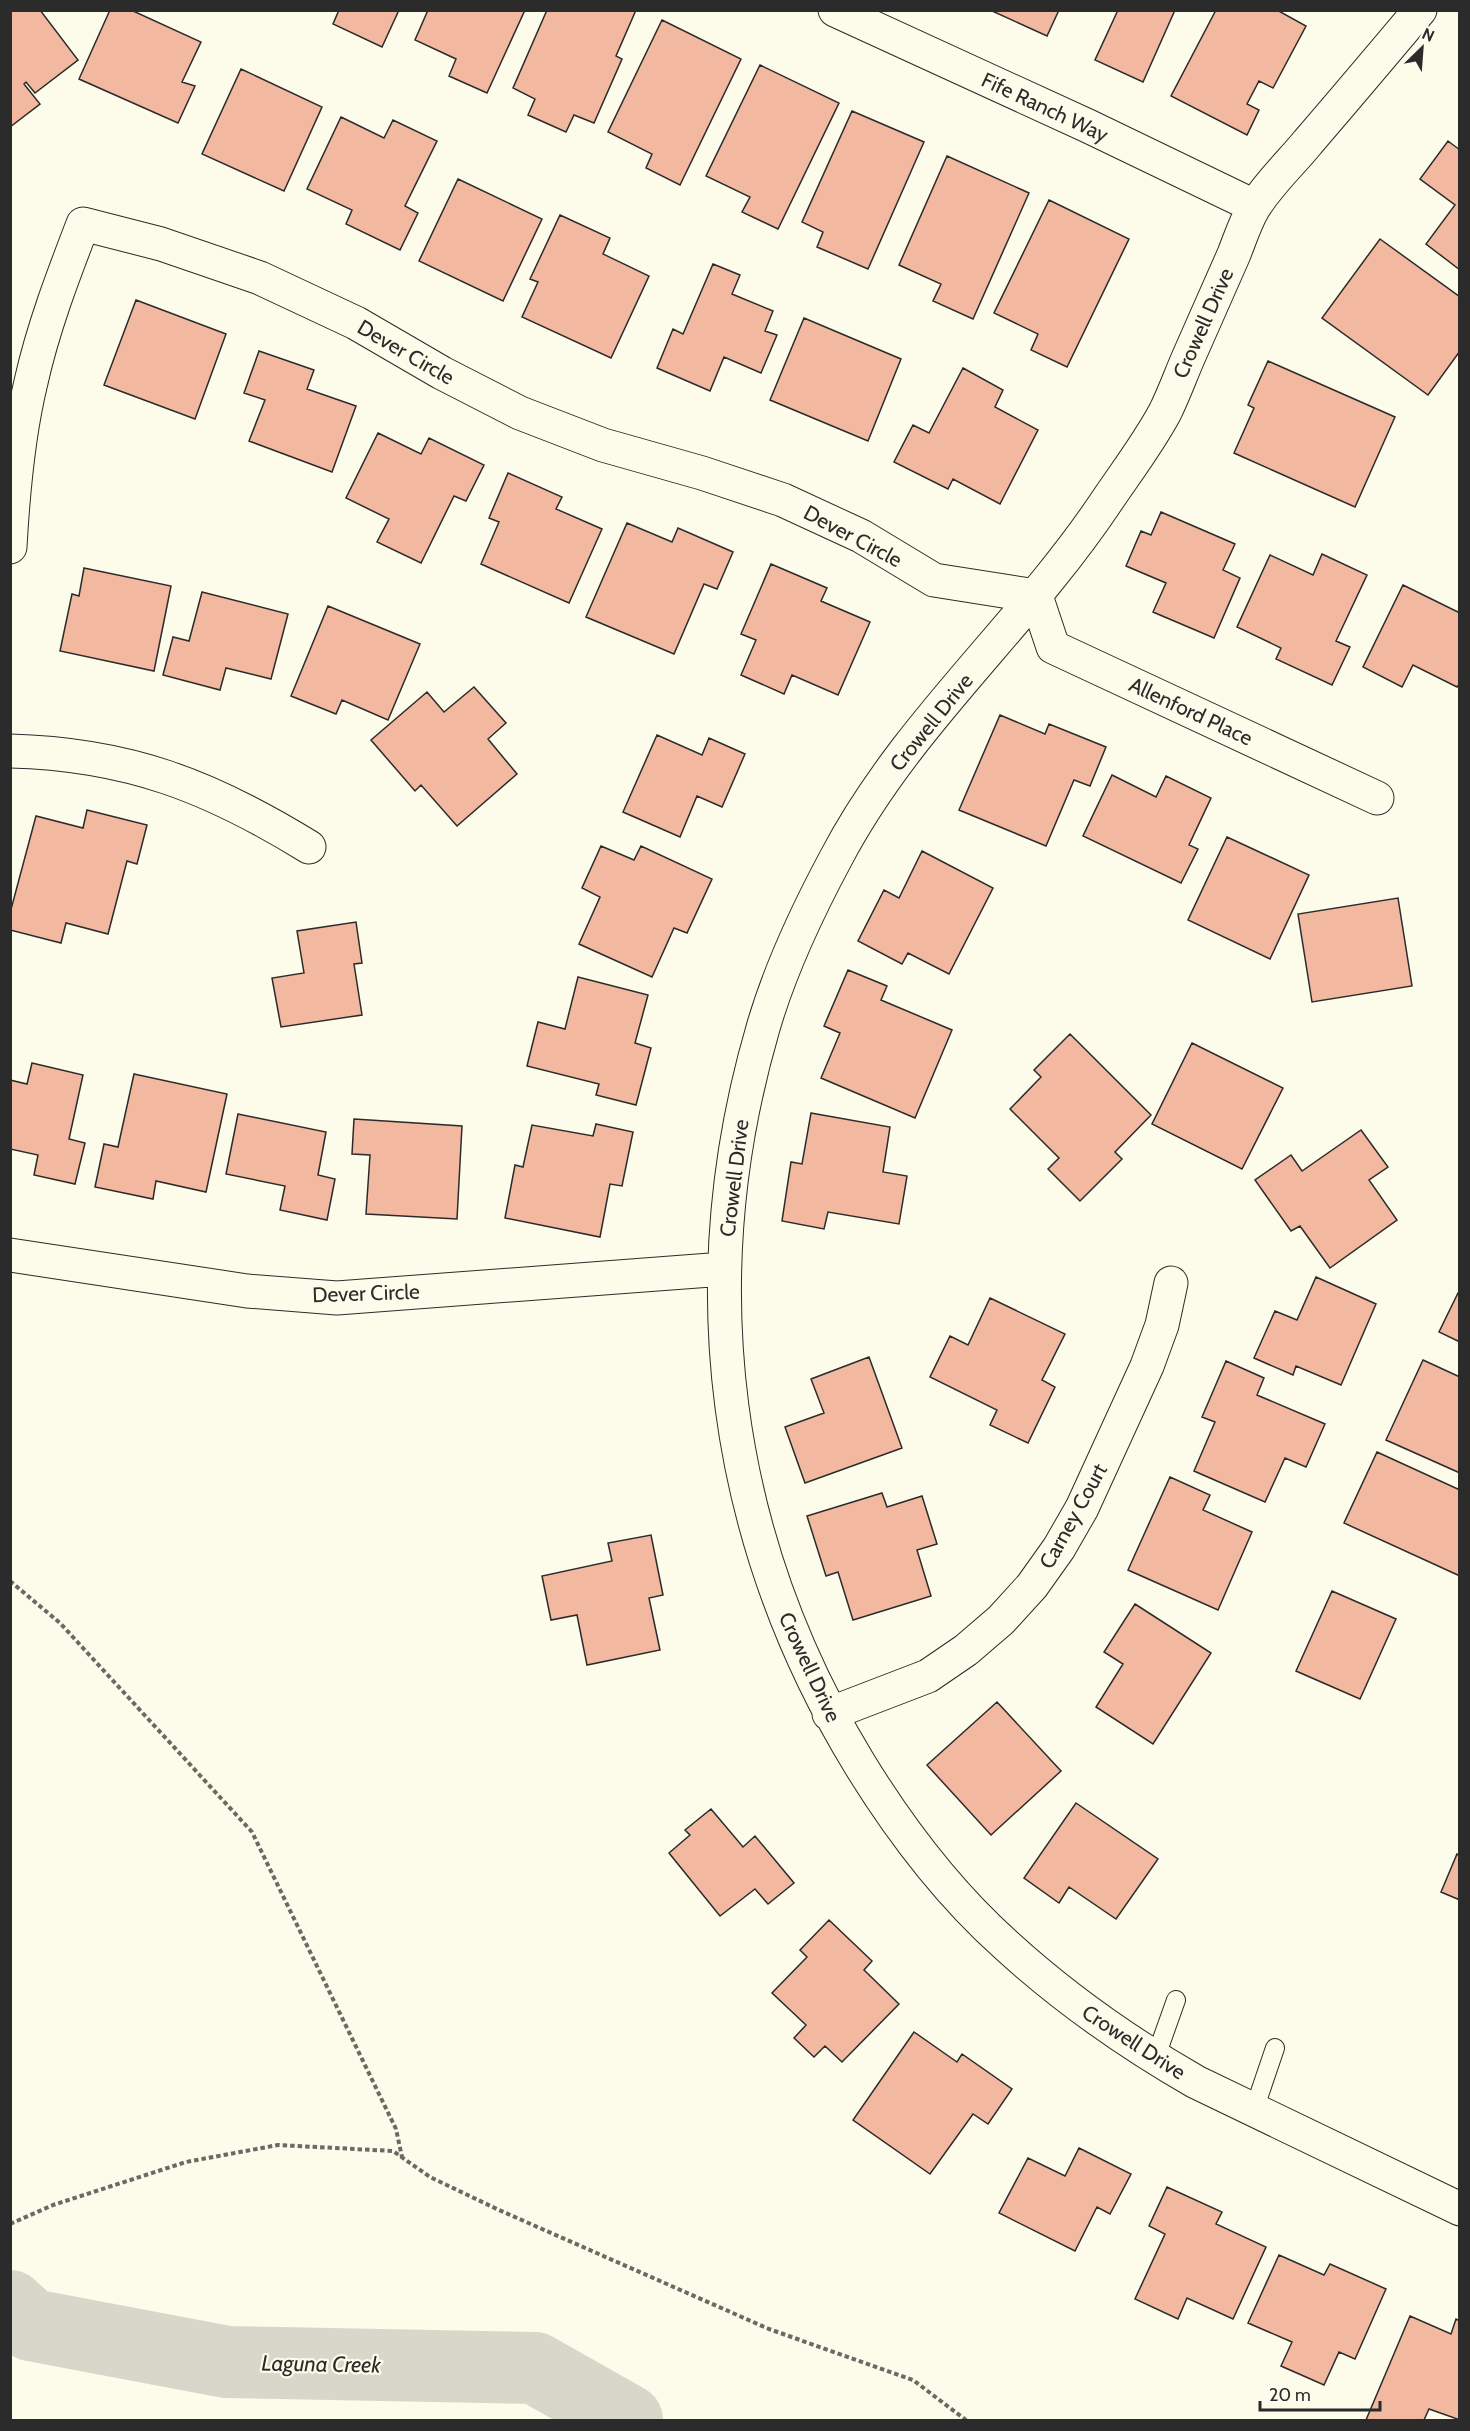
<svg xmlns="http://www.w3.org/2000/svg" width="1470" height="2431" viewBox="0 0 1470 2431" font-family="Cabin,sans-serif">
<style>
.lines{fill:none;stroke-linecap:round;stroke-linejoin:round}
.river{stroke:#d8d7c9;stroke-width:72}
.building{fill:#f2b8a0;stroke:#2b2b2b;stroke-width:1.5}
.service-casing{stroke:#2b2b2b;stroke-width:20}
.minor-casing{stroke:#2b2b2b;stroke-width:35}
.path{stroke:#6a6964;stroke-width:4;stroke-dasharray:4.5 3;stroke-linecap:butt}
.service{stroke:#fdfbea;stroke-width:18}
.minor{stroke:#fdfbea;stroke-width:33}
.labels{text-anchor:middle;dominant-baseline:central;stroke-width:4.5;stroke-linejoin:round;paint-order:stroke}
.street-label{font-size:21px;fill:#2b2b2b;stroke:#fdfbea}
.water-label{font-size:22px;font-style:italic;fill:#2b2b2b;stroke:#fdfbea}
</style>
<rect width="100%" height="100%" fill="#fdfbea"/>
<g class="lines">
<path class="river" d="M10,2306L31,2325L227,2362L535,2368L627,2420"/>
</g>
<path class="building" d="M10,10H40L78,60L35,93L26,82L24,84L40,104L10,127Z
M110,10H131L201,42L182,82L195,86L178,123L79,79Z
M339,10H399L382,47L333,24Z
M428,10H525L487,93L449,76L456,59L415,40Z
M547,10H636L616,56L622,59L594,123L574,115L566,132L528,115L535,99L513,88Z
M990,10H1059L1047,36Z
M1118,10H1175L1143,82L1095,60Z
M1216,10H1277L1306,26L1273,88L1259,81L1247,104L1259,110L1247,135L1171,96Z
M662,20L741,59L680,185L646,168L652,154L608,132Z
M760,65L839,103L778,229L742,212L750,197L706,176Z
M241,69L322,107L284,191L202,154Z
M852,111L924,142L868,269L817,247L823,232L802,222Z
M341,117L384,138L393,120L437,141L405,206L418,213L400,250L346,224L352,210L307,189Z
M1448,141L1460,150V270L1426,244L1455,205L1420,179Z
M947,156L1029,193L973,319L933,301L941,284L899,265Z
M458,179L542,219L503,301L419,261Z
M1049,200L1129,239L1067,367L1031,350L1038,334L994,313Z
M560,215L610,238L603,254L649,276L611,358L522,317L538,282L530,279Z
M1380,239L1460,297V351L1428,395L1322,318Z
M713,264L740,275L732,294L773,311L765,331L777,335L761,373L724,357L710,391L657,368L673,329L683,334Z
M136,300L226,334L195,419L104,385Z
M804,318L901,359L868,441L770,400Z
M259,351L314,370L307,389L356,406L332,472L249,441L265,400L244,393Z
M1268,361L1395,417L1355,507L1234,453L1254,408L1248,405Z
M963,368L1003,390L995,407L1038,430L1000,504L953,479L948,489L894,462L913,425L929,433Z
M378,433L421,454L429,438L484,465L466,501L454,496L421,563L377,542L389,519L346,498Z
M508,473L562,497L556,509L602,529L569,603L481,564L499,522L489,518Z
M1161,512L1235,544L1223,570L1240,578L1214,638L1153,612L1166,583L1126,566L1141,531L1151,535Z
M627,523L672,542L678,528L733,552L717,589L704,584L674,654L586,617Z
M1322,554L1367,575L1336,641L1350,647L1332,685L1276,659L1281,648L1237,627L1270,555L1313,575Z
M771,564L827,588L821,601L870,622L838,695L792,675L784,694L741,675L756,640L741,634Z
M84,568L171,586L154,671L60,651L72,594L79,596Z
M1403,585L1460,613V683L1457,687L1413,665L1402,687L1363,667Z
M202,592L288,614L271,679L226,668L220,690L163,675L173,637L189,641Z
M328,606L420,644L388,720L342,700L336,714L291,696Z
M474,687L506,723L488,739L517,774L457,826L421,785L415,791L371,740L427,692L444,712Z
M1000,715L1045,734L1049,724L1106,747L1090,786L1074,780L1046,846L959,810Z
M657,735L702,755L709,738L745,754L722,807L697,796L680,837L623,812Z
M1112,775L1156,797L1166,776L1211,798L1189,845L1198,849L1181,883L1083,836Z
M87,810L147,825L137,864L127,861L108,934L66,923L61,943L10,930V913L36,816L83,828Z
M1227,837L1309,875L1270,959L1188,920Z
M601,846L634,860L641,846L712,879L687,933L674,928L652,977L579,944L600,897L582,888Z
M922,851L993,888L949,974L908,953L902,964L858,941L884,890L899,898Z
M1398,898L1412,986L1312,1002L1298,914Z
M356,922L362,963L354,964L362,1015L281,1027L272,978L304,973L297,931Z
M848,970L887,986L881,1000L952,1030L915,1118L821,1078L840,1033L824,1026Z
M578,977L648,995L635,1043L651,1048L636,1105L596,1095L599,1084L527,1066L538,1022L565,1029Z
M1070,1034L1151,1115L1115,1152L1122,1159L1080,1201L1048,1169L1059,1158L1010,1109L1041,1077L1034,1070Z
M1192,1043L1283,1088L1242,1169L1152,1124Z
M32,1063L83,1075L69,1139L85,1143L75,1184L34,1175L38,1155L10,1149V1080L27,1084Z
M134,1074L227,1094L206,1192L156,1181L153,1199L95,1187L104,1144L118,1147Z
M811,1113L890,1127L883,1172L907,1176L899,1224L828,1212L824,1229L782,1221L791,1162L802,1164Z
M238,1114L326,1132L318,1175L335,1179L327,1220L280,1210L285,1186L226,1174Z
M354,1119L462,1126L457,1219L366,1214L370,1155L352,1154Z
M596,1124L633,1132L622,1186L610,1184L600,1237L505,1218L515,1165L523,1167L532,1125L593,1136Z
M1361,1130L1388,1167L1369,1180L1397,1220L1330,1268L1300,1226L1291,1231L1255,1180L1291,1155L1302,1171Z
M1316,1277L1376,1304L1341,1385L1296,1366L1293,1375L1254,1358L1275,1311L1297,1320Z
M1458,1293H1460V1342L1439,1332Z
M990,1298L1065,1334L1042,1380L1055,1387L1028,1443L990,1425L997,1410L930,1377L950,1336L968,1345Z
M869,1357L902,1448L805,1483L785,1427L824,1413L811,1379Z
M1423,1360L1460,1377V1473L1386,1440Z
M1226,1361L1264,1378L1257,1395L1325,1424L1306,1467L1285,1458L1265,1502L1194,1471L1215,1422L1202,1417Z
M1377,1452L1460,1490V1576L1344,1523Z
M1170,1477L1210,1495L1203,1510L1252,1532L1218,1610L1128,1570Z
M882,1493L887,1507L922,1496L937,1544L917,1550L931,1596L853,1620L838,1572L826,1576L807,1516Z
M651,1535L663,1595L649,1598L660,1650L587,1665L577,1615L551,1620L542,1576L612,1561L608,1543Z
M1332,1591L1396,1619L1360,1699L1296,1671Z
M1135,1604L1211,1653L1153,1744L1096,1707L1123,1664L1104,1652Z
M997,1702L1061,1771L991,1835L927,1765Z
M1076,1803L1158,1859L1116,1919L1069,1887L1059,1903L1024,1878Z
M711,1809L743,1847L755,1836L794,1883L768,1904L755,1889L720,1916L669,1853L690,1835L685,1830Z
M1457,1854L1460,1856V1900L1441,1892Z
M829,1920L872,1961L864,1970L899,2004L842,2062L825,2046L814,2057L794,2038L806,2025L772,1993L807,1957L800,1950Z
M914,2032L957,2062L962,2054L1012,2089L988,2124L973,2114L930,2174L853,2120Z
M1079,2148L1131,2174L1110,2214L1097,2207L1075,2251L999,2213L1028,2158L1065,2176Z
M1167,2187L1222,2212L1216,2224L1266,2247L1233,2319L1187,2298L1178,2319L1135,2299L1165,2234L1149,2226Z
M1279,2255L1324,2275L1330,2264L1386,2289L1355,2359L1339,2352L1324,2385L1281,2366L1292,2342L1248,2323Z
M1410,2316L1451,2334L1456,2319L1460,2321V2420L1429,2409L1424,2420H1366Z"/>
<g class="lines">
<defs>
<path id="service" d="M1155,2059L1176,2000
M1254,2110L1275,2048"/>
<path id="minor" d="M835,10L1088,126L1254,206
M1420,10C1383,54 1346,98 1308,142C1291,163 1267,185 1253,209C1245,223 1240,239 1234,254C1219,288 1204,322 1189,356C1181,374 1174,394 1165,412C1148,444 1124,475 1104,505C1021,628 905,726 836,858C807,912 780,969 763,1028C689,1281 722,1538 859,1763C900,1830 948,1893 1006,1945C1064,1998 1128,2043 1196,2082L1460,2209
M10,547C13,492 18,435 31,382C43,328 63,276 83,224L161,244L260,278L356,323L442,373L520,413L603,445L702,473L783,500L861,536L934,580L1036,596L1053,647L1377,798
M10,751C128,754 210,786 309,847
M10,1255L247,1291L337,1298L724,1269
M829,1714L928,1676L966,1650L1001,1620L1032,1586L1059,1548L1082,1508L1147,1366L1162,1325L1171,1283"/>
</defs>
<use href="#service" class="service-casing"/>
<use href="#minor" class="minor-casing"/>
<path class="path" d="M10,1581L60,1623L252,1832L396,2129L402,2157
M10,2224L53,2205L186,2162L278,2145L393,2151L430,2177L499,2210L769,2329L913,2380L966,2420"/>
<use href="#service" class="service"/>
<use href="#minor" class="minor"/>
</g>
<g class="labels">
<g class="street-label">
<text transform="translate(1045 107) rotate(25)">Fife Ranch Way</text>
<text transform="translate(1203 323) rotate(-66)">Crowell Drive</text>
<text transform="translate(406 352) rotate(30)">Dever Circle</text>
<text transform="translate(853 536) rotate(28)">Dever Circle</text>
<text transform="translate(1191 711) rotate(25)">Allenford Place</text>
<text transform="translate(931 722) rotate(-51)">Crowell Drive</text>
<text transform="translate(734 1178) rotate(-83)">Crowell Drive</text>
<text transform="translate(366 1293) rotate(-2)">Dever Circle</text>
<text transform="translate(1073 1516) rotate(-61)">Carney Court</text>
<text transform="translate(810 1667) rotate(65)">Crowell Drive</text>
<text transform="translate(1134 2042) rotate(33)">Crowell Drive</text>
</g>
<g class="water-label">
<text transform="translate(321 2364) rotate(1)">Laguna Creek</text>
</g>
</g>
<rect width="1470" height="2431" fill="none" stroke="#2b2b2b" stroke-width="24"/>
<g transform="translate(1422 48) rotate(25)" stroke="#fdfbea" stroke-width="4.5" paint-order="stroke">
<path d="M0-4.5L10 22L0 15L-10 22Z" fill="#2b2b2b"/>
<text y="-9" font-size="16" font-weight="bold" text-anchor="middle" fill="#2b2b2b">N</text>
</g>
<path d="M1260 2401v9h120v-9" fill="none" stroke="#2b2b2b" stroke-width="3"/>
<text x="1269" y="2401" font-size="18" fill="#2b2b2b" stroke="#fdfbea" stroke-width="4.5" paint-order="stroke">20 m</text>
</svg>
